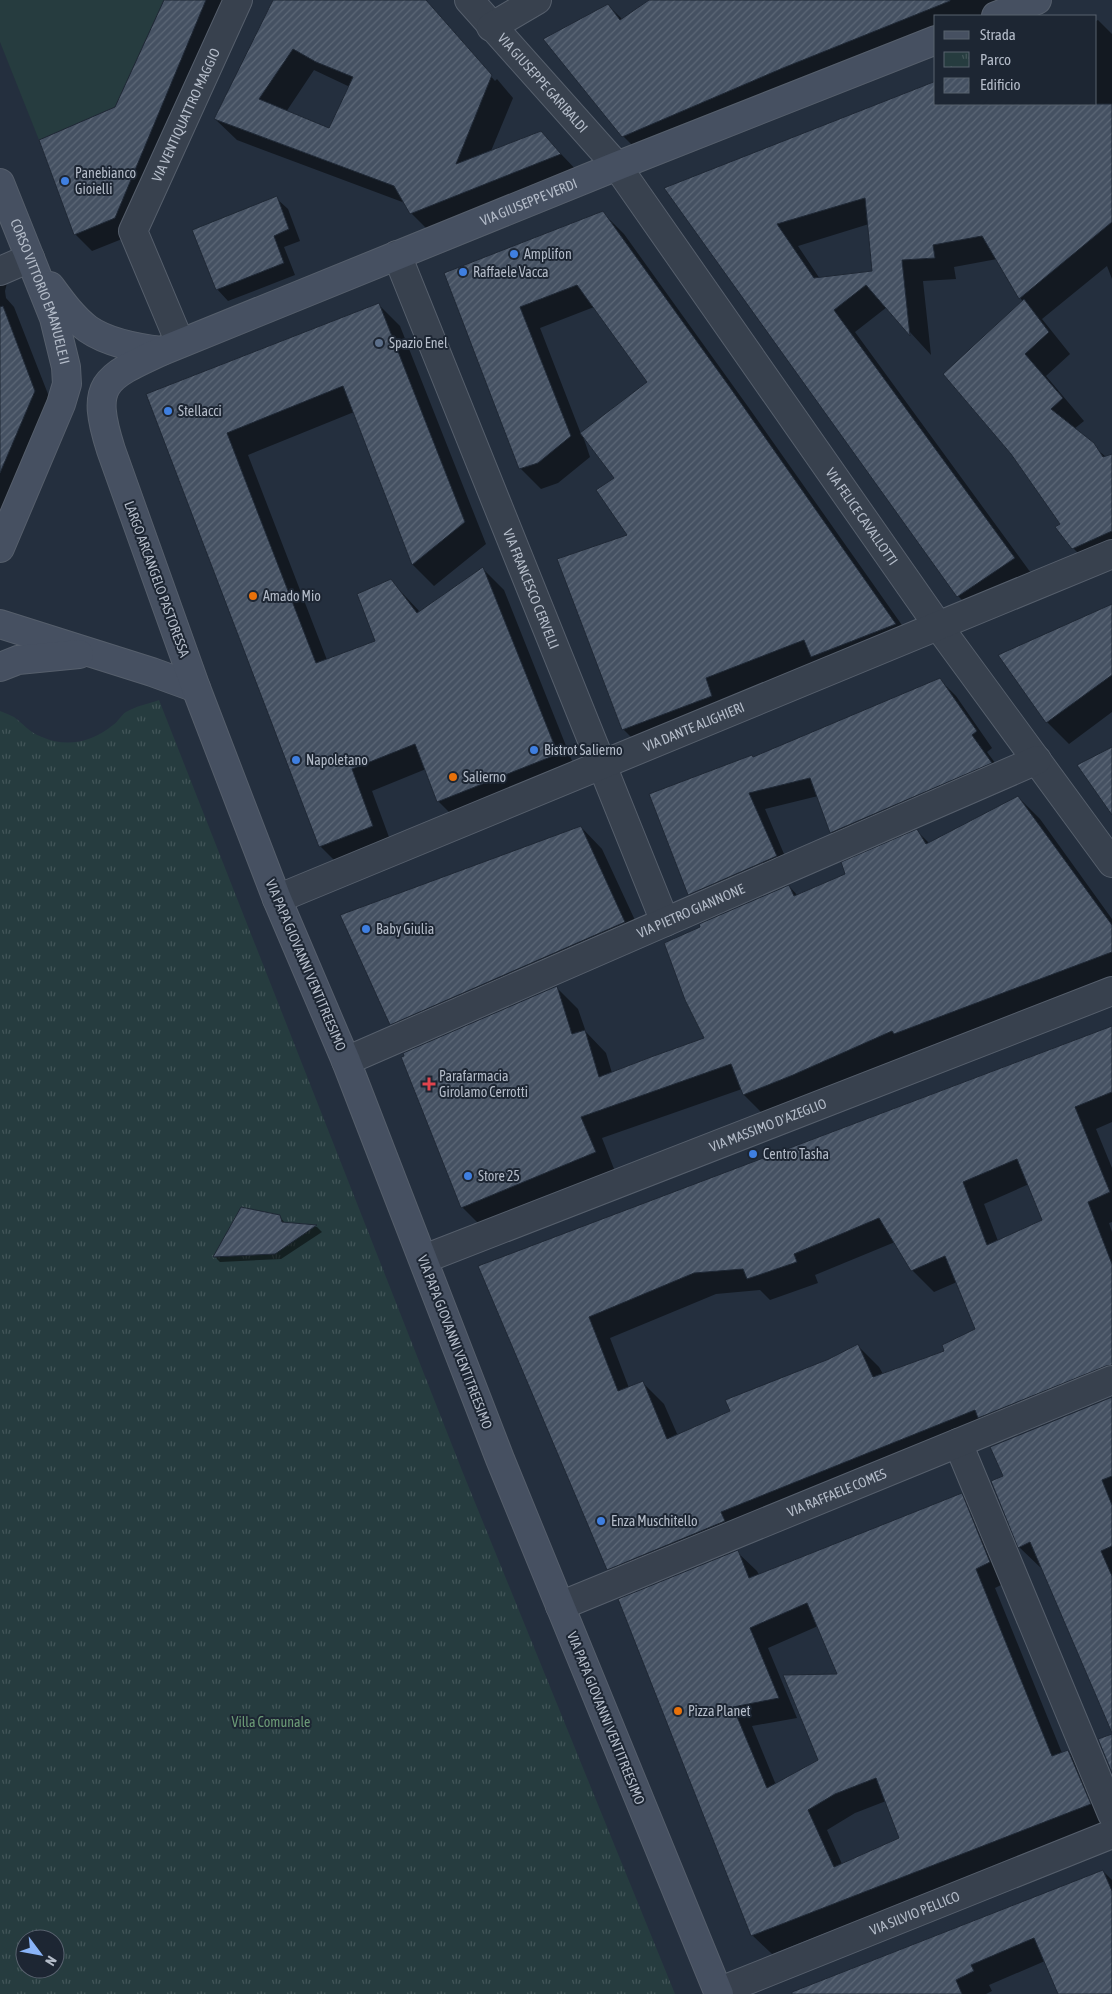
<svg xmlns="http://www.w3.org/2000/svg" width="1112" height="1994" viewBox="0 0 1112 1994" font-family="'Asap Condensed',sans-serif">
<style>
.green{fill:#263c3f}
.park{fill:url(#park-tufts);fill-rule:evenodd}
.shadow{fill:#0007;fill-rule:evenodd}
.building{fill:url(#building-hatch);stroke:#1f2835;fill-rule:evenodd}
.lines{fill:none;stroke-linecap:round;stroke-linejoin:round}
.street-casing{stroke:#565f6c;stroke-width:30}
.secondary-casing{stroke:#565f6c;stroke-width:30}
.street{stroke:#38414e;stroke-width:28}
.secondary{stroke:#465061;stroke-width:28}
.shop-dot{fill:#3f7fe0;stroke:#1d2633;stroke-width:2}
.service-dot{fill:#5c6f8a;stroke:#1d2633;stroke-width:2}
.food-dot{fill:#e8710a;stroke:#1d2633;stroke-width:2}
.health-dot{fill:#e0444e;stroke:#1d2633;stroke-width:2}
.labels{text-anchor:middle;dominant-baseline:central;stroke-width:4;stroke-linejoin:round;paint-order:stroke}
.street-label{font-size:14px;fill:#b4bcc9;stroke:#1d2633}
.poi-label{font-size:14px;fill:#b4bcc9;stroke:#1d2633;text-anchor:start}
.park-label{font-size:14px;fill:#6b9a76;stroke:#1d2633}
</style>
<defs>
<pattern id="park-tufts" width="24" height="20" patternUnits="userSpaceOnUse" patternTransform="scale(1.25)"><rect width="24" height="20" fill="#263c3f"/><path d="M3 7l-1-3M5 7V3M7 7l1-3M15 17l-1-3M17 17v-4M19 17l1-3" fill="none" stroke="#435659"/></pattern>
<pattern id="building-hatch" width="6" height="6" patternUnits="userSpaceOnUse" patternTransform="scale(1.25)"><rect width="6" height="6" fill="#455162"/><path d="M-1 1l2-2M0 6l6-6M5 7l2-2" fill="none" stroke="#5d6877"/></pattern>
</defs>
<rect width="100%" height="100%" fill="#242f3e"/>
<path class="green" d="M0,0H164L115,107L39,140L0,42Z"/>
<path class="park" d="M159,700L463,1473L675,1994H0V711C5,713 10,715 14,717C24,724 28,732 42,737C67,748 92,742 113,725C118,722 121,715 126,712C136,706 148,704 159,700ZM25,1939H55V1969H25Z"/>
<path class="shadow" d="M165,0H229L132,235L92,251L75,234L116,108Z
M274,0H424L495,81L497,79L513,98L491,151L540,132L582,176L433,235L411,213L405,203L237,140L215,119ZM314,70L350,87L330,130L286,112Z
M651,0H1028L987,16H936V37L645,158L623,136L608,5L622,19Z
M1098,20L1112,34V279L1107,266L1042,319L1070,354L1046,376L1084,421L1074,429L1106,457L1112,455V562L1095,570L1073,548L1062,524L1012,453L1023,302L997,259L954,267L956,279L923,281L931,355L887,307L855,332L1036,580L980,618L958,596L666,188L936,104H1096V21ZM869,224L874,272L820,279L798,246Z
M276,198L288,209L300,241L284,247L295,275L228,301L217,289Z
M603,213L624,234L749,408L916,645L644,750L623,729L629,535L615,478L583,436L590,457L558,483L541,489L520,468L445,274ZM594,307L649,383L581,434L540,328Z
M0,266L7,283L5,291L6,298L14,307L55,412L0,543Z
M379,305L400,326L486,544L434,586L413,565L354,412L248,455L327,660L376,641L391,581L420,612L483,569L504,590L578,776L459,822L438,801L426,769L372,791L393,848L342,868L320,846L147,395Z
M1112,607V712L1069,744L1047,722Z
M940,680L956,696L992,748L987,752L1007,779L847,849L831,832L818,796L765,809L792,873L705,910L689,894L753,758Z
M1018,797L1040,819L1112,919V981L917,1055L914,1052L815,1097L765,1116L744,1095L742,1089L602,1138L616,1174L484,1229L462,1207L557,988L578,1009L586,1032L606,1053L612,1073L705,1039L789,886L798,896L847,874L917,831L930,844Z
M581,827L602,849L646,944L413,1046L391,1024Z
M1112,1028V1122L1096,1129L1112,1168V1222L1109,1223L1112,1232V1393L629,1591L608,1569L480,1267ZM1029,1184L1044,1221L998,1241L984,1204ZM895,1242L912,1270L934,1292L957,1282L977,1330L946,1352L883,1374L879,1367L858,1346L732,1412L678,1436L664,1404L642,1382L629,1388L610,1338L716,1294L760,1290L770,1300L818,1283L815,1275Z
M241,1209L279,1216L285,1223L317,1227L322,1232L281,1259L220,1262L215,1257Z
M1112,1398V1731L1043,1567L1041,1568L1019,1547L1004,1477Z
M961,1494L981,1514L1009,1581L995,1588L1062,1753L1068,1751L1088,1771L1109,1823L772,1954L752,1935L620,1600L737,1552L757,1571L759,1575ZM818,1626L839,1676L820,1761L776,1785L752,1726L797,1718L768,1648ZM886,1801L901,1838L842,1864L827,1830L855,1813Z
M1103,1871L1112,1880V1994H1059L1045,1961L989,1985L992,1991L986,1994H791Z"/>
<path class="building" d="M164,0H206L115,218L74,235L39,140L115,107Z
M273,0H426L492,75L456,164L541,131L561,154L410,214L394,186L214,119ZM293,49L316,62L353,77L329,128L259,99Z
M649,0H950V1L783,68L622,137L543,39L608,4L620,20Z
M936,81V104H1112V222L1019,299L982,236L933,245L935,258L902,260L910,336L866,285L834,310L1015,558L957,597L664,188ZM865,198L872,271L814,278L777,224Z
M277,196L289,229L274,236L284,263L216,290L192,230Z
M603,211L729,386L896,624L811,657L804,640L706,678L712,696L622,730L557,559L627,535L596,490L614,478L580,433L647,382L577,285L520,307L571,436L538,463L519,469L444,273Z
M1024,299L1049,332L1025,354L1063,398L1051,409L1094,443L1103,457L1112,454V531L1072,549L1055,527L1060,524L1011,454L943,374Z
M379,303L465,522L412,565L343,386L227,433L316,663L375,641L357,594L391,579L417,613L483,567L558,754L437,802L415,744L352,769L373,826L319,847L146,394Z
M3,306L35,391L0,473V307Z
M1112,604V675L1046,723L998,655Z
M940,678L977,731L972,735L992,763L830,833L810,778L749,793L777,856L688,895L649,794L752,755L753,757Z
M1112,747V815L1077,765Z
M1018,796L1112,925V952L894,1034L892,1031L793,1075L743,1095L731,1064L581,1117L596,1152L461,1208L401,1057L404,1056L403,1053L557,986L572,1034L585,1030L599,1077L651,1057L704,1038L685,1000L664,943L700,927L699,924L789,885L794,896L845,874L841,862L917,829L926,844Z
M581,826L625,922L390,1025L340,915Z
M1112,1026V1092L1075,1107L1110,1192L1088,1202L1112,1264V1365L1106,1366L978,1418L975,1410L721,1512L725,1521L607,1570L478,1266ZM1017,1159L1042,1220L987,1245L963,1182ZM879,1218L911,1271L945,1256L975,1329L942,1345L944,1351L873,1377L858,1344L829,1359L725,1400L730,1411L667,1439L643,1381L618,1391L589,1317L694,1273L743,1269L747,1279L797,1262L794,1254Z
M241,1207L280,1215L282,1222L317,1225L275,1254L213,1257Z
M1112,1397V1476L1102,1480L1112,1505V1546L1101,1551L1112,1576V1733L1030,1542L1018,1548L991,1481L1003,1476L990,1447Z
M962,1493L990,1562L976,1569L1052,1756L1068,1750L1091,1804L751,1936L618,1599L738,1550L749,1578ZM807,1603L837,1674L783,1675L818,1760L767,1788L733,1707L779,1698L750,1628ZM876,1778L899,1838L834,1867L808,1810L835,1794Z
M1112,1734V1773L1098,1739Z
M1103,1870L1112,1891V1994H1058L1034,1938L971,1965L974,1971L956,1980L962,1994H792V1992Z"/>
<g class="lines">
<defs>
<g id="street">
<path id="s1" d="M469,0L617,166L939,627L1112,863"/>
<path d="M491,27L537,0"/>
<path id="s2" d="M397,255L665,922"/>
<path d="M0,271L30,258"/>
<path id="s3" d="M180,343L133,231L238,0"/>
<path id="s4" d="M277,899L1112,554"/>
<path id="s5" d="M346,1061L1037,760"/>
<path id="s6" d="M424,1259L1112,991"/>
<path d="M958,1443L1112,1814"/>
<path id="s7" d="M560,1606L1112,1380"/>
<path id="s8" d="M718,1992L1112,1834"/>
</g>
<g id="secondary">
<path d="M996,16L1037,0"/>
<path id="s9" d="M0,183L54,318L66,367L67,384L61,404L0,548"/>
<path d="M50,286C61,301 73,318 88,329C108,343 137,348 162,351"/>
<path d="M0,624L152,672L196,688"/>
<path d="M0,667L18,660L79,654"/>
<path id="s10" d="M719,1994L500,1459L346,1061L277,899L196,688L111,450C90,384 103,378 162,351L617,166L936,40"/>
</g>
</defs>
<use href="#street" class="street-casing"/>
<use href="#secondary" class="secondary-casing"/>
<use href="#street" class="street"/>
<use href="#secondary" class="secondary"/>
</g>
<g class="shop-dot">
<circle cx="65" cy="181" r="5"/>
<circle cx="514" cy="254" r="5"/>
<circle cx="463" cy="272" r="5"/>
<circle cx="168" cy="411" r="5"/>
<circle cx="534" cy="750" r="5"/>
<circle cx="296" cy="760" r="5"/>
<circle cx="366" cy="929" r="5"/>
<circle cx="753" cy="1154" r="5"/>
<circle cx="468" cy="1176" r="5"/>
<circle cx="601" cy="1521" r="5"/>
</g>
<circle class="service-dot" cx="379" cy="343" r="5"/>
<g class="food-dot">
<circle cx="253" cy="596" r="5"/>
<circle cx="453" cy="777" r="5"/>
<circle cx="678" cy="1711" r="5"/>
</g>
<path class="health-dot" d="M426.5 1076.5h5v5h5v5h-5v5h-5v-5h-5v-5h5z"/>
<g class="labels">
<g class="street-label">
<text stroke="none"><textPath href="#s1" startOffset="111">VIA GIUSEPPE GARIBALDI</textPath></text>
<text stroke="none"><textPath href="#s3" startOffset="249">VIA VENTIQUATTRO MAGGIO</textPath></text>
<text stroke="none"><textPath href="#s10" startOffset="2188">VIA GIUSEPPE VERDI</textPath></text>
<text stroke="none"><textPath href="#s9" startOffset="116">CORSO VITTORIO EMANUELE II</textPath></text>
<text stroke="none"><textPath href="#s1" startOffset="650">VIA FELICE CAVALLOTTI</textPath></text>
<text transform="translate(157 579) rotate(70)">LARGO ARCANGELO PASTORESSA</text>
<text stroke="none"><textPath href="#s2" startOffset="360">VIA FRANCESCO CERVELLI</textPath></text>
<text stroke="none"><textPath href="#s4" startOffset="451">VIA DANTE ALIGHIERI</textPath></text>
<text stroke="none"><textPath href="#s5" startOffset="376">VIA PIETRO GIANNONE</textPath></text>
<text transform="translate(306 965) rotate(67)">VIA PAPA GIOVANNI VENTITREESIMO</text>
<text stroke="none"><textPath href="#s6" startOffset="369">VIA MASSIMO D'AZEGLIO</textPath></text>
<text transform="translate(455 1342) rotate(69)">VIA PAPA GIOVANNI VENTITREESIMO</text>
<text stroke="none"><textPath href="#s7" startOffset="299">VIA RAFFAELE COMES</textPath></text>
<text transform="translate(606 1718) rotate(68)">VIA PAPA GIOVANNI VENTITREESIMO</text>
<text stroke="none"><textPath href="#s8" startOffset="212">VIA SILVIO PELLICO</textPath></text>
</g>
<g class="poi-label">
<text x="75" y="173">Panebianco<tspan x="75" dy="16">Gioielli</tspan></text>
<text x="524" y="254">Amplifon</text>
<text x="473" y="272">Raffaele Vacca</text>
<text x="389" y="343">Spazio Enel</text>
<text x="178" y="411">Stellacci</text>
<text x="263" y="596">Amado Mio</text>
<text x="544" y="750">Bistrot Salierno</text>
<text x="306" y="760">Napoletano</text>
<text x="463" y="777">Salierno</text>
<text x="376" y="929">Baby Giulia</text>
<text x="439" y="1076">Parafarmacia<tspan x="439" dy="16">Girolamo Cerrotti</tspan></text>
<text x="763" y="1154">Centro Tasha</text>
<text x="478" y="1176">Store 25</text>
<text x="611" y="1521">Enza Muschitello</text>
<text x="688" y="1711">Pizza Planet</text>
</g>
<g class="park-label">
<text x="271" y="1722">Villa Comunale</text>
</g>
</g>
<rect x="934" y="15" width="162" height="90" fill="#1d2633" stroke="#59626f"/>
<rect x="944" y="31" width="25" height="8" fill="#465061" stroke="#59626f"/>
<text x="980" y="40" font-size="15" fill="#b4bcc9">Strada</text>
<rect x="944" y="52" width="25" height="15" fill="url(#park-tufts)" stroke="#59626f"/>
<text x="980" y="65" font-size="15" fill="#b4bcc9">Parco</text>
<rect x="944" y="78" width="25" height="15" fill="url(#building-hatch)" stroke="#59626f"/>
<text x="980" y="90" font-size="15" fill="#b4bcc9">Edificio</text>
<g transform="translate(40 1954) rotate(122)"><circle r="24" fill="#1d2633" stroke="#59626f"/>
<path d="M0-4L9 19L0 12L-9 19Z" fill="#8ab4f8"/>
<text y="-8" font-size="14" font-weight="bold" text-anchor="middle" fill="#b4bcc9">N</text>
</g>
</svg>
